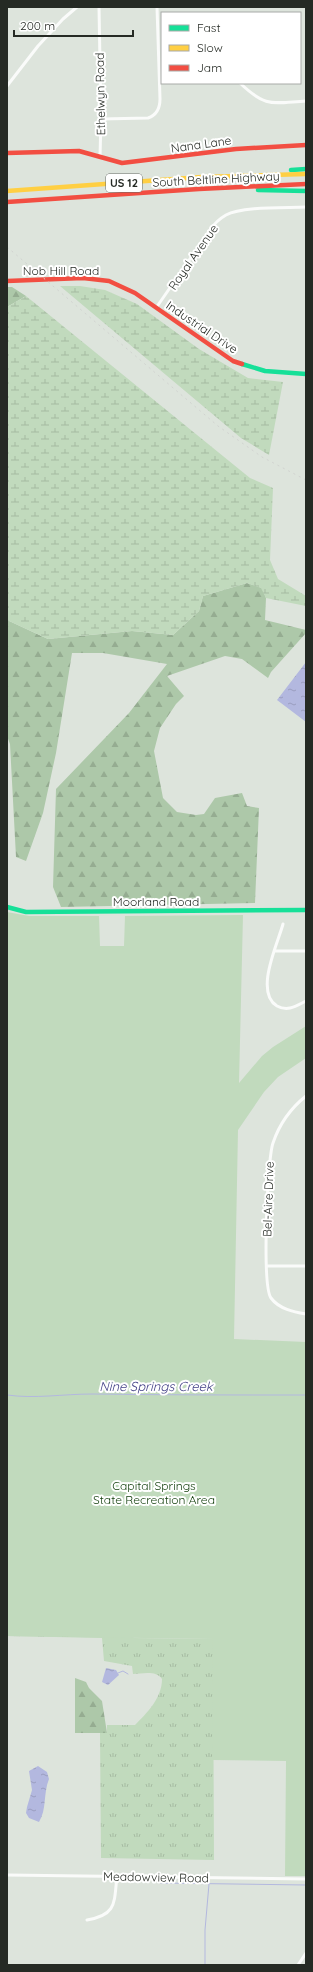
<svg xmlns="http://www.w3.org/2000/svg" width="313" height="1972" viewBox="0 0 313 1972" font-family="Quicksand,sans-serif">
<style>
.grass{fill:url(#grass-tufts)}
.forest{fill:url(#forest-firs)}
.wetland{fill:url(#wetland-marsh)}
.green{fill:#c1dabd}
.water{fill:url(#water-ripples)}
.lines{fill:none;stroke-linecap:round;stroke-linejoin:round}
.stream{stroke:#b3b8df;stroke-width:1}
.street{stroke:#fafbfa;stroke-width:3}
.fast{stroke:#16e098;stroke-width:4.5}
.slow{stroke:#ffcf43;stroke-width:4.5}
.jam{stroke:#f24e42;stroke-width:4.5}
.rail{stroke:#d1d3d0;stroke-width:1;stroke-dasharray:2 4;stroke-linecap:butt}
.labels{text-anchor:middle;dominant-baseline:central;stroke-width:4;stroke-linejoin:round;paint-order:stroke}
.shield{fill:#fff;stroke:#666a66;stroke-width:1}
.shield-label{font-size:11px;font-weight:bold;fill:#252a24}
.street-label{font-size:12px;fill:#252a24;stroke:#fff}
.park-label{font-size:12px;fill:#14400e;stroke:#fff}
.water-label{font-size:13px;font-style:italic;fill:#413f85;stroke:#fff}
</style>
<defs>
<pattern id="grass-tufts" width="24" height="20" patternUnits="userSpaceOnUse"><rect width="24" height="20" fill="#c1dabd"/><path d="M3 7l-1-3M5 7V3M7 7l1-3M15 17l-1-3M17 17v-4M19 17l1-3" fill="none" stroke="#a6bba2"/></pattern>
<pattern id="forest-firs" width="22" height="20" patternUnits="userSpaceOnUse"><rect width="22" height="20" fill="#adc8a9"/><path d="M5 1l3.5 6h-7zM16 11l3.5 6h-7z" fill="#95ac91"/></pattern>
<pattern id="wetland-marsh" width="20" height="14" patternUnits="userSpaceOnUse"><rect width="20" height="14" fill="#c1dabd"/><path d="M1 5h8M5 5V1M11 12h8M15 12V8" fill="none" stroke="#a6bba2"/></pattern>
<pattern id="water-ripples" width="26" height="14" patternUnits="userSpaceOnUse"><rect width="26" height="14" fill="#b3b8df"/><path d="M2 4q2-2 4 0t4 0M15 11q2-2 4 0t4 0" fill="none" stroke="#9a9ebf"/></pattern>
</defs>
<rect width="100%" height="100%" fill="#dde4dc"/>
<path class="grass" d="M7,1460L134,1638L213,1639L214,1860L101,1858L100,1733H107V1725H135C147,1713 162,1698 162,1679C156,1670 142,1674 133,1674L132,1666L104,1661L102,1638L7,1636Z"/>
<path class="forest" d="M7,287H12L26,296L7,307Z
M247,583L262,588L266,598L265,620L306,630V633L271,672L268,678L242,659L225,656L167,676L184,696L176,704L160,728L154,751L163,798L177,812L196,815L204,814L215,798L242,793L247,806L259,808L255,903L61,907L53,887L56,789L129,713L167,664L103,653H72L56,753L43,813L26,861L16,857L10,744L7,736V620L48,639L132,631L173,635L199,611L203,596Z
M75,1678L86,1682L89,1688L102,1701L107,1733H75Z"/>
<path class="wetland" d="M60,286H80L105,290L137,304L199,349L248,378L283,382L269,455L241,438Z
M26,296L250,478L273,488L270,560L278,579L306,596V606L266,598L261,588L247,583L203,596L199,611L173,635L132,631L48,639L7,620V307Z"/>
<path class="green" d="M7,912L29,916H99L100,946H124L125,916L243,915L239,1083L262,1056L273,1047L306,1026V1058L278,1077L264,1092L238,1130L234,1339L306,1342V1876H285L286,1761L212,1760L213,1639L7,1636Z"/>
<path class="water" d="M306,662V722L277,700Z
M106,1668L116,1670L119,1675L108,1685L102,1682Z
M38,1766L47,1772L49,1779C43,1794 47,1809 39,1822L29,1818L26,1813L27,1807L32,1790L29,1771Z"/>
<g class="lines">
<path class="stream" d="M7,1395C35,1399 63,1394 92,1394C163,1395 235,1395 306,1395
M118,1673L123,1671L128,1674
M161,1883L306,1885
M205,1965V1930L209,1884"/>
<path class="street" d="M99,7L101,119L100,157
M240,83C266,108 272,103 306,101
M7,86L38,46L63,19L77,7
M101,119L148,118C157,115 160,108 160,99L157,7
M156,308L210,230C214,224 219,219 226,215C242,206 286,208 306,207
M283,924C278,943 254,992 277,1006C288,1012 296,1006 306,1001
M275,951H306
M306,1096C291,1108 279,1125 273,1143C267,1160 262,1286 271,1298C279,1309 294,1312 306,1314
M267,1266H306
M7,1875L306,1879
M87,1920C117,1915 114,1903 117,1876
M298,1965L306,1953"/>
<path class="fast" d="M291,170L306,169
M258,190L306,191
M242,364L265,371L306,374
M7,907L26,912L306,910"/>
<path class="slow" d="M7,191L202,177L306,174"/>
<path class="jam" d="M7,153L79,151L122,163L236,149L306,145
M7,202L199,189L306,184
M7,281L83,278L109,281L135,293L233,361L242,364"/>
<path class="rail" d="M7,247L218,426L262,457L306,480"/>
</g>
<g class="labels">
<rect class="shield" x="106" y="174" width="36" height="18" rx="3"/>
<g class="shield-label">
<text x="124" y="183">US 12</text>
</g>
<g class="street-label">
<text transform="translate(100 94) rotate(-91)">Ethelwyn Road</text>
<text transform="translate(201 144) rotate(-8)">Nana Lane</text>
<text transform="translate(216 179) rotate(-3)">South Beltline Highway</text>
<text transform="translate(193 257) rotate(-55)">Royal Avenue</text>
<text x="61" y="270">Nob Hill Road</text>
<text transform="translate(202 327) rotate(34)">Industrial Drive</text>
<text x="156" y="901">Moorland Road</text>
<text transform="translate(268 1199) rotate(-88)">Bel-Aire Drive</text>
<text transform="translate(156 1877) rotate(1)">Meadowview Road</text>
</g>
<g class="park-label">
<text x="154" y="1485">Capital Springs<tspan x="154" dy="14">State Recreation Area</tspan></text>
</g>
<g class="water-label">
<text x="156" y="1386">Nine Springs Creek</text>
</g>
</g>
<rect width="313" height="1972" fill="none" stroke="#252a24" stroke-width="16"/>
<rect x="161" y="12" width="140" height="72" fill="#ffffff" stroke="#a8aaa7"/>
<rect x="169" y="25" width="20" height="6" fill="#16e098" stroke="#a8aaa7"/>
<text x="197" y="32" font-size="12" fill="#252a24">Fast</text>
<rect x="169" y="45" width="20" height="6" fill="#ffcf43" stroke="#a8aaa7"/>
<text x="197" y="52" font-size="12" fill="#252a24">Slow</text>
<rect x="169" y="65" width="20" height="6" fill="#f24e42" stroke="#a8aaa7"/>
<text x="197" y="72" font-size="12" fill="#252a24">Jam</text>
<path d="M14 30v6h119v-6" fill="none" stroke="#252a24" stroke-width="2"/>
<text x="20" y="30" font-size="12" fill="#252a24" stroke="#ffffff" stroke-width="3" paint-order="stroke">200 m</text>
</svg>
